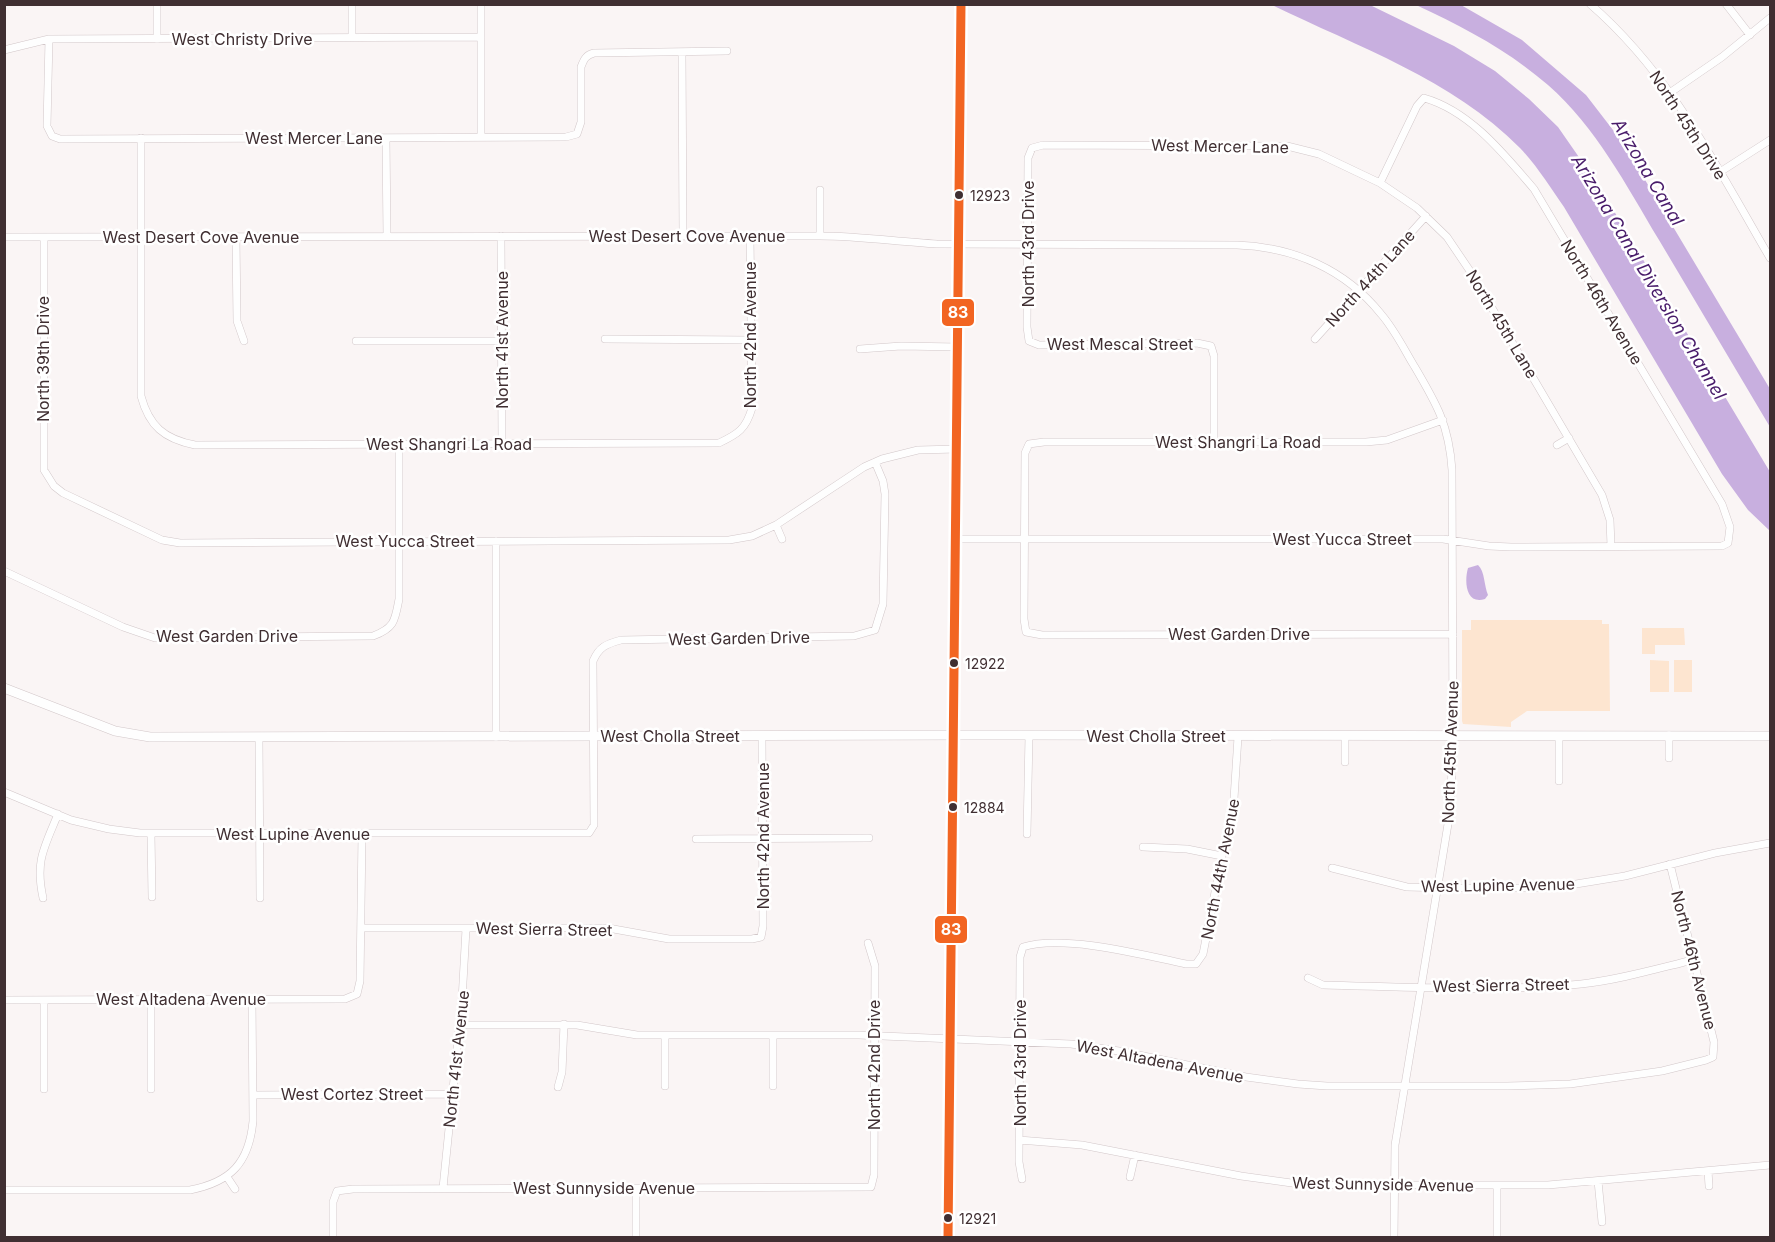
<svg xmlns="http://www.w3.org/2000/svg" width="1775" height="1242" viewBox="0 0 1775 1242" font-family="Inter,sans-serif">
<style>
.green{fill:#fde5d0}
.water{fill:#c8afdf}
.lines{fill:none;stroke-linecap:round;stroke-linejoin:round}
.minor-casing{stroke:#d2c7c9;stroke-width:8}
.tertiary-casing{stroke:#d2c7c9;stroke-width:10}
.secondary-casing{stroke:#d2c7c9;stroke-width:12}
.minor{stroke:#fefefe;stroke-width:7}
.tertiary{stroke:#fefefe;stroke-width:9}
.secondary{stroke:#f5f1ef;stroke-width:10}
.bus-1-casing{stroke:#fff;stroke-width:14}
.bus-1{stroke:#f26522;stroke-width:9}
.bus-dot{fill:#402f32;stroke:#fff;stroke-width:2}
.labels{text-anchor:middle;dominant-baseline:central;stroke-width:5;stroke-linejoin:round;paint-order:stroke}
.bus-label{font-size:14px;fill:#402f32;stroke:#fff;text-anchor:start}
.street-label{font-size:16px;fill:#402f32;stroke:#fff}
.water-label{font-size:18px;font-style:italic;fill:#481b6a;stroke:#fff}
.line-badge{stroke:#fff;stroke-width:2}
.badge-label{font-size:16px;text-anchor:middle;font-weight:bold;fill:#fff}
</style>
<rect width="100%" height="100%" fill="#faf5f5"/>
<path class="green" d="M1471,620H1602V624H1609L1610,711H1527L1511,722V727L1463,724L1462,721V630H1471Z
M1642,628H1684L1685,645H1655V654H1642Z
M1650,660L1669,661V692H1650Z
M1674,660H1692V692H1674Z"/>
<path class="water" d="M1272,5H1370L1454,46L1495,71L1529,99L1558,127L1599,186L1770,472V531L1748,510L1722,474L1564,207C1550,187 1537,166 1520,148C1452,79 1358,47 1272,5Z
M1416,5H1461L1522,40L1586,95L1623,143L1770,389V427C1733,365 1696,302 1659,240C1626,185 1596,127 1548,85C1506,49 1465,28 1416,5Z
M1478,565C1485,571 1484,586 1488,595L1485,599C1466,605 1464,582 1468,568Z"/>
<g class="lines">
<defs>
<path id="minor" d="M352,4V38
M1590,4C1671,74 1717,167 1770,258
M1726,4L1750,35
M49,39L47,126L52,136L60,139L566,137L577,134L581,122V67C584,59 586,55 594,53L727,51
M157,39V4
M4,50L49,39L481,37
M682,52L683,236
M1671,92L1722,57L1770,18
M481,137V4
M141,138V396C149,426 164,439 195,445L719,443C738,434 746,429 752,408L750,236
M386,138L387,237
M1720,172L1770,140
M820,190V236
M501,236L502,444
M4,237L820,236C860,236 898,242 937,244L1237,245C1293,247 1345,269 1381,314C1394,329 1403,347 1413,364C1436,403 1449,424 1452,470L1453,747L1450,812L1395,1145L1394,1238
M44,238V470L54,486L63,493L162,540L180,543L729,540L752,536L776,525L864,467L882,459L918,450L957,449
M236,238L237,321L244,341
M605,339L751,340
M1315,339L1426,216
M356,341H502
M860,349L901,346L958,347
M1443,420L1387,440L1366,442H1044L1029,444L1025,453L1024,619L1026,632L1042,635L1453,634
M1214,442V356L1211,346L1197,343L1039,345L1029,341L1027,327L1028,158L1032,148L1043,145L1287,146L1319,154L1380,183L1417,208L1447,237L1472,274L1602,495L1610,520L1611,546
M1557,445L1569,438
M776,525L782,539
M956,539H1443L1489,546L1511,547L1722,546L1728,543L1730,527L1722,504L1534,189C1504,154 1470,111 1424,98L1417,106L1380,183
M4,571L123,627L155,638L373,636C395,628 395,620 399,599V445
M1559,736V781
M259,737L260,898
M496,737V541
M1669,758V735
M1345,762V736
M4,792L71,820L109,829L140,833H589L594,825L593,661C599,647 606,644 621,640L854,636L875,630L883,604L885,494L883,481L875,462
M151,834L152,897
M1027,834L1029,736
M696,839L869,838
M1143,847L1187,849L1222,856
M1332,868L1407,887L1447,888H1542L1576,884L1625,876L1715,853L1770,843
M43,898C35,861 44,848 58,814
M361,928H608L669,939H752L761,937L763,926L762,736
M1308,978L1323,985C1409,987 1496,992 1581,984C1618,980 1656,969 1693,960
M4,1000L345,999L357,994L360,981L362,834
M44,1000V1089
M460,1025H577L637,1035H859L1071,1044L1119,1051L1246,1077L1298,1084L1327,1086H1507L1570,1084L1662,1071L1706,1060L1713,1057L1714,1042L1670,864
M773,1035V1086
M665,1086V1035
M558,1087L562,1072L564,1024
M151,1089V999
M253,1095L452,1094
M1019,1140L1082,1145L1241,1176L1306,1185H1548L1770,1165
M1708,1171L1709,1186
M227,1177L235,1189
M1130,1177L1135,1155
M1022,1179L1019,1162L1020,957L1023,947C1063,934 1144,955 1186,964H1196L1203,954L1222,856L1233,814L1238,737
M1598,1181L1602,1222
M443,1188L462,1000L466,929
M636,1189V1238
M4,1190H190C231,1182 249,1163 253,1121L252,999
M333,1238V1202L337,1191L353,1189L871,1187L874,1175L875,966L868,943
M1497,1238V1186"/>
<path id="tertiary" d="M4,688L115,731L150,737L972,735L1770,736"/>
<path id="secondary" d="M948,1238L961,4"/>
</defs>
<use href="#minor" class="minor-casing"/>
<use href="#tertiary" class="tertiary-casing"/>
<use href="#secondary" class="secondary-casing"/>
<use href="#minor" class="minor"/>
<use href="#tertiary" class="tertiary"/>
<use href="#secondary" class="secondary"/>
<defs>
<path id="bus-1" d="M948,1238L961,4"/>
</defs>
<use href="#bus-1" class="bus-1-casing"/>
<use href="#bus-1" class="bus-1"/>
</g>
<g class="bus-dot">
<circle cx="959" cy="195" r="5"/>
<circle cx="954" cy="663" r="5"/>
<circle cx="953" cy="807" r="5"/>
<circle cx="948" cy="1218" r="5"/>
</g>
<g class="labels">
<g class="bus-label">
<text x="970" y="195">12923</text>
<text x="965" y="663">12922</text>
<text x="964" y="807">12884</text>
<text x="959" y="1218">12921</text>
</g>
<g class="street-label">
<text x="242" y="39">West Christy Drive</text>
<text transform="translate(1688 125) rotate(57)">North 45th Drive</text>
<text x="314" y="138">West Mercer Lane</text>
<text transform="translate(1220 146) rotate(1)">West Mercer Lane</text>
<text x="687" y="236">West Desert Cove Avenue</text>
<text x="201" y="237">West Desert Cove Avenue</text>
<text transform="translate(1028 244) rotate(-90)">North 43rd Drive</text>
<text transform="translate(1370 278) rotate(-48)">North 44th Lane</text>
<text transform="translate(1602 302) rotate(59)">North 46th Avenue</text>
<text transform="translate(1502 324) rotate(59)">North 45th Lane</text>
<text transform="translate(750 335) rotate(-90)">North 42nd Avenue</text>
<text transform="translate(502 340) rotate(-90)">North 41st Avenue</text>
<text x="1120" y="344">West Mescal Street</text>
<text transform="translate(43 359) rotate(-90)">North 39th Drive</text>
<text x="1238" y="442">West Shangri La Road</text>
<text x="449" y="444">West Shangri La Road</text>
<text x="1342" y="539">West Yucca Street</text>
<text x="405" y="541">West Yucca Street</text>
<text x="1239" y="634">West Garden Drive</text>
<text x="227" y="636">West Garden Drive</text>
<text transform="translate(739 638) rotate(-1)">West Garden Drive</text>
<text x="670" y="736">West Cholla Street</text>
<text x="1156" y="736">West Cholla Street</text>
<text transform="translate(1450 752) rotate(-88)">North 45th Avenue</text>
<text x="293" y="834">West Lupine Avenue</text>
<text transform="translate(763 836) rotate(-90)">North 42nd Avenue</text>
<text transform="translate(1220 869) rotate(-79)">North 44th Avenue</text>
<text transform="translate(1498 885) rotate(-1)">West Lupine Avenue</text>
<text transform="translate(544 929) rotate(1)">West Sierra Street</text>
<text transform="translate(1694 960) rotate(76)">North 46th Avenue</text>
<text transform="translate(1501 985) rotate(-1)">West Sierra Street</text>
<text x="181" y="999">West Altadena Avenue</text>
<text transform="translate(456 1059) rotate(-84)">North 41st Avenue</text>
<text transform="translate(1160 1061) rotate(11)">West Altadena Avenue</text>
<text transform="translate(1020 1063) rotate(-90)">North 43rd Drive</text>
<text transform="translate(874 1065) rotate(-90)">North 42nd Drive</text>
<text x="352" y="1094">West Cortez Street</text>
<text transform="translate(1383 1184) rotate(1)">West Sunnyside Avenue</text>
<text x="604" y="1188">West Sunnyside Avenue</text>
</g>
<g class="water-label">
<text transform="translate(1648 172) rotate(59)">Arizona Canal</text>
<text transform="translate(1649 277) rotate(59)">Arizona Canal Diversion Channel</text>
</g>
</g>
<g class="line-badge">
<rect x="941" y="298" width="34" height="29" rx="6" fill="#f26522"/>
<rect x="934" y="915" width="34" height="29" rx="6" fill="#f26522"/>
</g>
<g class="badge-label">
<text x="958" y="318">83</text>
<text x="951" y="935">83</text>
</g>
<rect width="1775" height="1242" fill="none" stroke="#402f32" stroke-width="12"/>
</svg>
